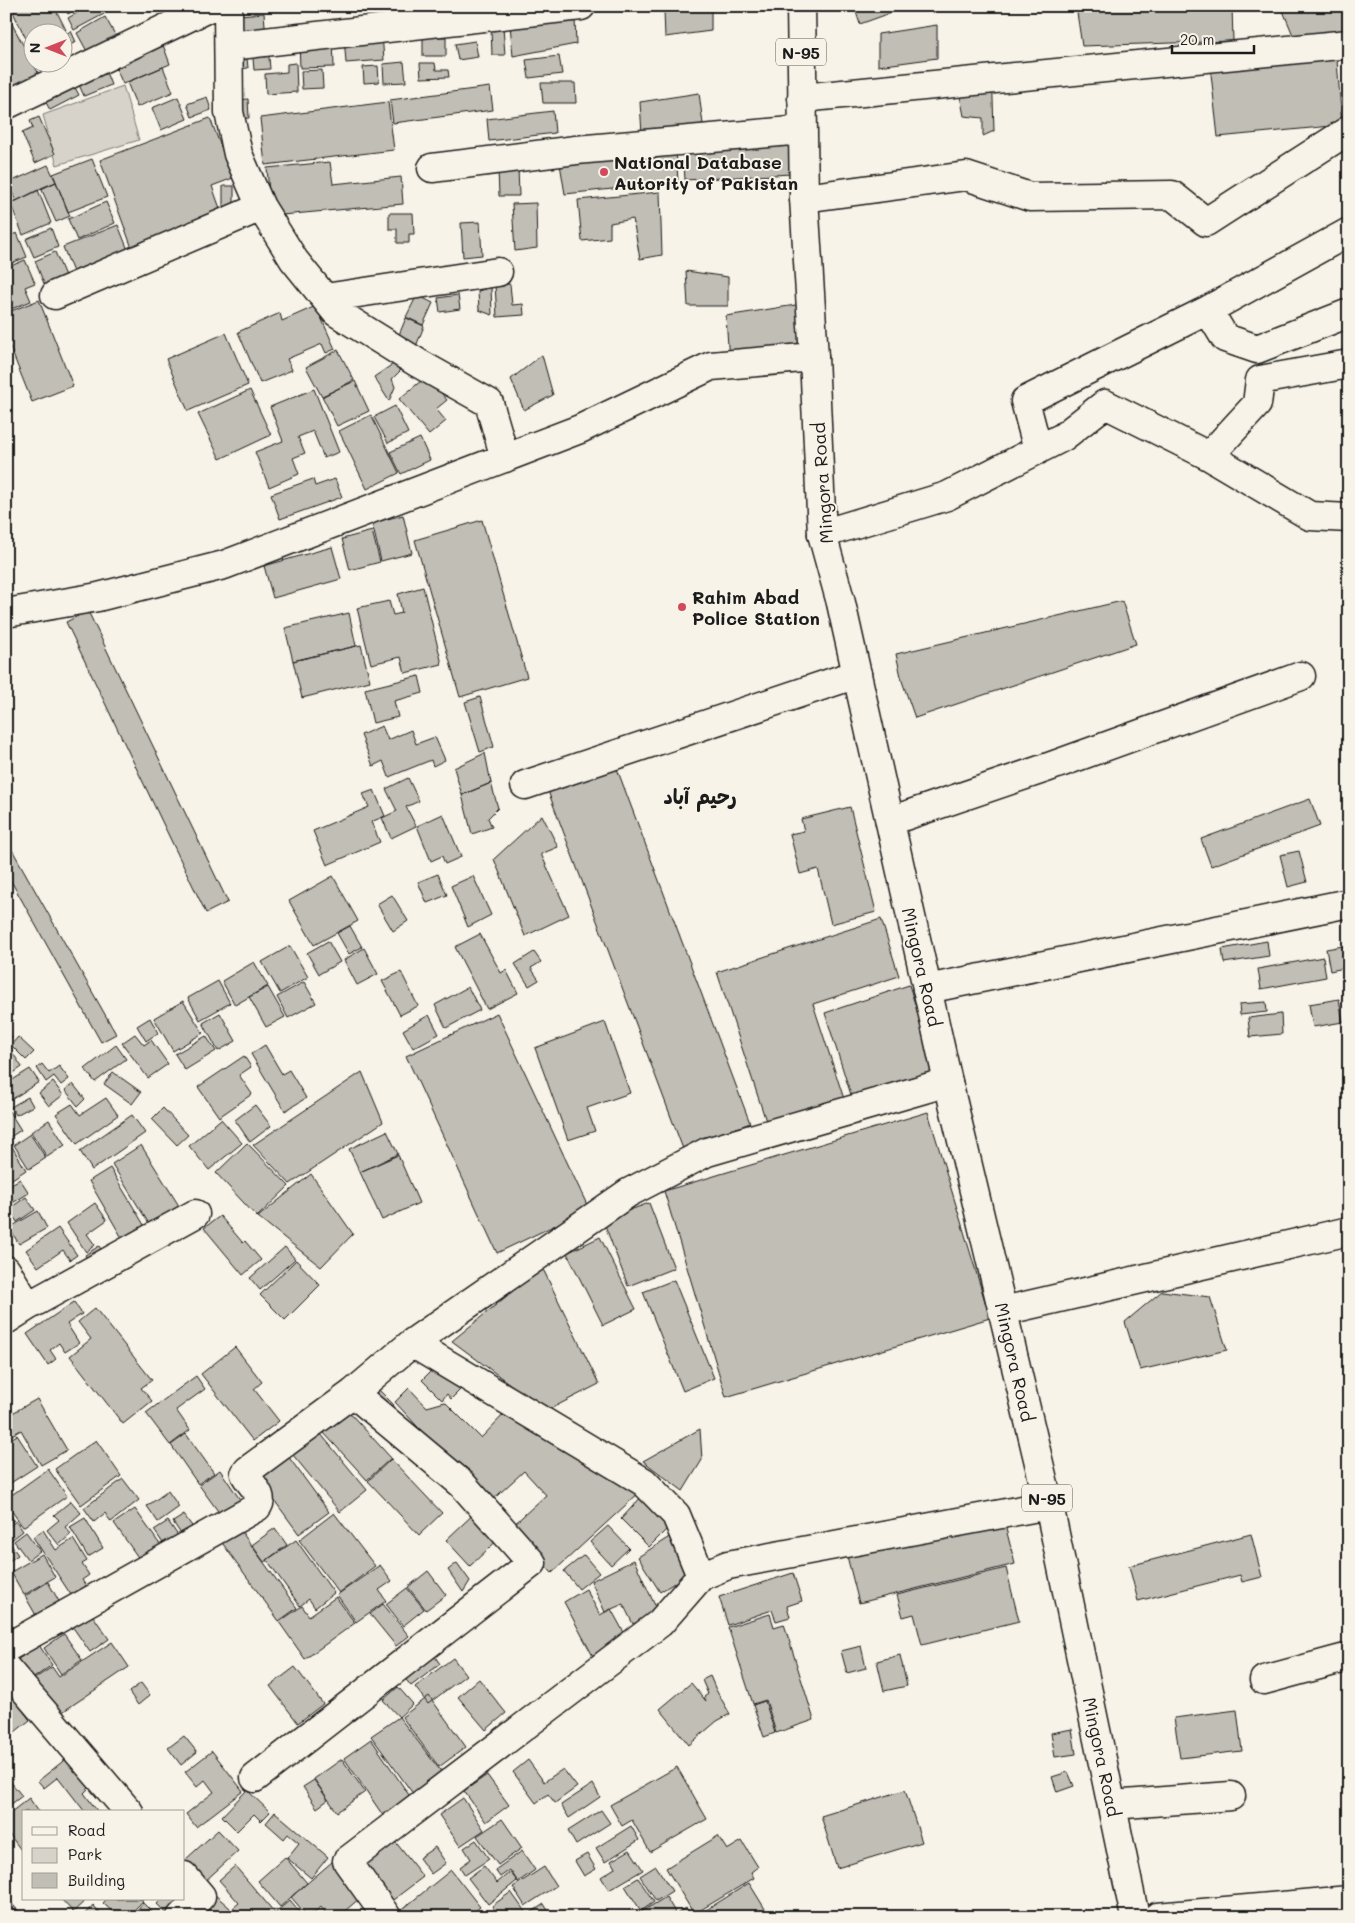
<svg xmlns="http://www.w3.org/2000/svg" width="1355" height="1923" viewBox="0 0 1355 1923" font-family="Mali,'Playpen Sans Arabic',sans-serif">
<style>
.green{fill:#d7d3cb;stroke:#7a7874}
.building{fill:#c0beb5;stroke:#1c1c1c}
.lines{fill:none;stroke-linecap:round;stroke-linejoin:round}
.minor-casing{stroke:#1c1c1c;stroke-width:31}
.major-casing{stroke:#1c1c1c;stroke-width:31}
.minor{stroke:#f7f3e8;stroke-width:28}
.major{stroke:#f7f3e8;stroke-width:28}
.poi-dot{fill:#d1495b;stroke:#f7f3e8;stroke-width:2}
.labels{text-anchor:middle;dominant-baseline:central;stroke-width:4;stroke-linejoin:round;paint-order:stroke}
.shield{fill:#f7f3e8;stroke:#5e5c59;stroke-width:1}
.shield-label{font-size:16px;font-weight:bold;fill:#1c1c1c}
.poi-label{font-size:18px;font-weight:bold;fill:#1c1c1c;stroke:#f7f3e8;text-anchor:start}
.street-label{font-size:18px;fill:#1c1c1c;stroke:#f7f3e8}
.quarter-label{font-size:20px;font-weight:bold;fill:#1c1c1c;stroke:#f7f3e8}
</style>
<rect width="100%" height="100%" fill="#f7f3e8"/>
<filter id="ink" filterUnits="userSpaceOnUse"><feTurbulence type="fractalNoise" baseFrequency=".02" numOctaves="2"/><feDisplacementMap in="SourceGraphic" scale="10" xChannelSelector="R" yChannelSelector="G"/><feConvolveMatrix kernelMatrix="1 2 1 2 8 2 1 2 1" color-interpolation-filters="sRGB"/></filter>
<g filter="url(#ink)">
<path class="green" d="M123,86L139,140L57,165L43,115Z"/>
<path class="building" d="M15,6H54L66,30L60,32H32V46L30,47L11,8Z
M64,6H81L68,14Z
M89,6H100L104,14L74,30L68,18Z
M378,6H433L378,9Z
M711,6V31L665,37L664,11Z
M854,6H910L860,24Z
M1076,6H1232L1233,41L1082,46Z
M1281,6H1349V33L1293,35Z
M6,13L41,78L17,91L6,70Z
M264,13L266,38L243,41L240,15Z
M105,17L117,38L89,55L77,33Z
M575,19L576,44L513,56L510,25Z
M937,25V58L878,66V34Z
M503,27L505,55H492L491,28Z
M71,31L76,42L62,49V36Z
M382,34L384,60L346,63L344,37Z
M423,37H446V56H423Z
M333,39L334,67L300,68L299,41Z
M475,41L478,57L458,60L455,44Z
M163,45L170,64L123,84L114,64Z
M268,46L270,69L254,70L252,47Z
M1336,47L1342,125L1218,137L1209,56Z
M246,49L248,68L238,69L237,50Z
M559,56L562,74L529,78L526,60Z
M404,62L406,82L384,83L383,64Z
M296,63L297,92L266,94L265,74L287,72V64Z
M420,63H435L436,70H448L449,77L421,78Z
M378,66L379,82L364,83L363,67Z
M104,67L111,85L84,96L76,78Z
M163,67L173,92L137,107L127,82Z
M992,67L994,131L983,136V118L964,116L956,76Z
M322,70L323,88L302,89L301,71Z
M71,80L79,95L50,110L42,95Z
M541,83H575L576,103H543Z
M490,87L493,110L393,123L390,100Z
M699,93L703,124L642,134L640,102Z
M178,97L187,119L161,130L152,108Z
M207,97L211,110L192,117L187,104Z
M248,99L249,118H236L235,100Z
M388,102L394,150L265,165L260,118Z
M553,111L555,133L489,141L487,119Z
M39,117L55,154L35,163L22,133L33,128L30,121Z
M210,118L233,178L212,186L222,214L132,248L100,160Z
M790,138L791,174L685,180L683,146Z
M6,144L12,158L6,161Z
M676,147L678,182L565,194L559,158Z
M92,159L107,197L68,212L53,174Z
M330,162L333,184L401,177L403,204L271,216L267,168Z
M48,165L56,182L16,201L8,183Z
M518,167L519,196H499L498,168Z
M56,182L70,216L56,222L41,188Z
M223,186H234V210H223Z
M38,190L51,223L23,235L10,202L16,201Z
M660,192L662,255L640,259L633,219L610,223V238L582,241L578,200Z
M106,202L115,223L77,240L68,219Z
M536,203L537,248L515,251L512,204Z
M389,213H413L414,234H409V243H397V229H389Z
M480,222L482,255L463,257L461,223Z
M118,225L130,255L75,277L63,247Z
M51,228L58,247L34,257L26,239Z
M17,233L27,257L6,265V237Z
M55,252L68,283L47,291L35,261Z
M25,260L35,283L25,287L31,301L6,311V268Z
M686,271L728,277V306H688Z
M510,284L512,305L523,304L524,315L497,317L495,285Z
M491,287L492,315L479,310L478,291Z
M417,295L433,303L423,325L406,317Z
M458,295L460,309L440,312L438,298Z
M39,300L73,386L32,402L6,337V313Z
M802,304L810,349L729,361L726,316Z
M316,306L335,349L326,353L322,344L287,359L292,370L260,383L238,332L280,313L282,321Z
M406,318L424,326L415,349L396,342Z
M226,333L248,385L188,411L166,359Z
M338,350L354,380L322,397L306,367Z
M542,355L553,395L524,410L511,379Z
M396,362L404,367L392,379L395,387L389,401L374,377Z
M427,376L447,400L436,409L446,421L429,435L399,399Z
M355,381L369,411L337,426L322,396Z
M314,389L339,452L324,458L313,431L298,437L305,453L293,458L299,474L269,487L255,452L283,441L270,407Z
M250,390L271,435L220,459L198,414Z
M395,406L408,433L388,443L374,417Z
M371,415L399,473L367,489L339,431Z
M420,438L430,460L401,474L390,452Z
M313,479L315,486L335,479L342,497L280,519L271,494Z
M403,515L412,553L381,561L372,523Z
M482,520L527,677L460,697L415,540Z
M372,531L380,562L350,570L342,539Z
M332,547L341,579L273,598L264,566Z
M423,587L442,664L405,673L401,657L371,664L357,608L389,601L393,615L402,613L398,594Z
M1122,601L1136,644L915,718L902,681L896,654Z
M88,611L228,902L206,913L66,622Z
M349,613L356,646L293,661L285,628Z
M361,645L370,681L302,698L293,661Z
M419,676L423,693L394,701L398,717L373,723L365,689Z
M480,697L494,747L480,752L465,702Z
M382,726L388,740L411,730L416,744L435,737L445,760L433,766L431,760L389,777L383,761L373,766L361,735Z
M485,753L491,783L462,795L454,768Z
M616,766L750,1123L683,1149L548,791Z
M408,778L419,801L406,807L416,826L391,838L382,818L397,811L386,789Z
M491,783L498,808L488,818L492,827L472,834L462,795Z
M374,790L385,816L371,822L380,842L327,865L313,831L369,807L363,794Z
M1310,799L1320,826L1211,866L1201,839Z
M850,807L876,912L831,924L818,869L800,874L790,834L804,831L801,819Z
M443,814L461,857L445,864L442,856L431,861L417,826Z
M542,815L558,847L541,854L569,915L525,936L494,859Z
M6,839L116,1034L101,1042L6,872Z
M1299,851L1307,882L1288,887L1280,855Z
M438,874L447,895L427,903L418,882Z
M333,876L358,921L314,945L289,901Z
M473,876L491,915L468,927L451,886Z
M392,895L408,921L393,931L377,904Z
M881,919L899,976L813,1004L844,1099L767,1124L717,972Z
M350,926L362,947L349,954L337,933Z
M480,934L501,973L506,970L518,993L487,1009L455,947Z
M328,941L340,962L319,974L307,953Z
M1267,941L1269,956L1224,963L1222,949Z
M1349,945V967L1330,971L1326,949Z
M290,946L308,977L280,993L262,962Z
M364,948L378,974L357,985L344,960Z
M534,952L541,962L531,968L539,980L529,986L515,964Z
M1323,957L1326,977L1261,989L1258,969Z
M254,962L268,986L235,1005L222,981Z
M401,972L418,1006L400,1015L382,981Z
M218,981L230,1003L200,1020L188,998Z
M304,982L316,1003L288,1018L277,997Z
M909,985L936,1070L852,1098L825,1013Z
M268,987L285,1017L266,1027L249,997Z
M468,987L480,1010L446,1028L435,1005Z
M1339,999L1343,1022L1313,1027L1309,1004Z
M183,1001L203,1033L173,1051L154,1018Z
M1266,1002L1267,1012L1240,1015L1239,1004Z
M220,1013L236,1041L218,1051L203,1023Z
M497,1013L589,1209L497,1253L406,1056Z
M1281,1014L1282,1034L1250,1037L1248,1018Z
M429,1015L439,1034L413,1048L403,1030Z
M150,1018L158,1033L146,1041L137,1026Z
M605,1022L630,1093L587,1108L595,1131L568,1140L535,1048Z
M6,1028L12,1037L6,1040Z
M135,1034L144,1045L151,1040L168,1064L148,1078L122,1043Z
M206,1036L216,1051L185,1070L175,1054Z
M18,1037L34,1052L26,1060L11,1045Z
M116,1045L126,1059L95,1082L85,1069Z
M265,1045L282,1074L289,1070L306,1098L285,1111L251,1054Z
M8,1046L22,1067L12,1074L6,1066V1047Z
M244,1056L251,1067L239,1075L252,1094L219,1117L198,1087Z
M42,1064L49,1073L59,1066L69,1079L61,1085L54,1076L46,1082L37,1068Z
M30,1069L39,1082L6,1103V1073L11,1081Z
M113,1072L141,1092L132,1104L104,1084Z
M362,1072L383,1122L290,1184L253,1145Z
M53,1082L63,1095L49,1106L39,1093Z
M73,1084L85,1099L78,1106L65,1090Z
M28,1097L33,1106L16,1115L11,1107Z
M106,1098L118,1115L77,1144L56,1114L72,1104L80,1115Z
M255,1105L271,1126L250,1142L235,1120Z
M163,1108L188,1135L177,1145L152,1119Z
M9,1111L21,1130L10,1137L6,1131V1113Z
M928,1112L990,1318L726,1397L664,1191Z
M132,1115L145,1133L92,1170L80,1151Z
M221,1119L242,1143L209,1170L189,1146Z
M49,1120L65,1145L47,1157L31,1132Z
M387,1131L398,1154L360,1172L349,1149Z
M30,1134L46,1158L29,1169L14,1145Z
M247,1143L289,1186L257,1217L216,1173Z
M11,1145L26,1170L6,1183V1148Z
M141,1145L181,1209L151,1227L112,1164Z
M398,1155L419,1203L382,1220L360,1172Z
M110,1168L147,1230L125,1243L89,1181Z
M311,1174L353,1234L321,1267L258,1217Z
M20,1179L29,1193L6,1207V1187Z
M26,1197L35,1210L17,1222L9,1209Z
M95,1203L107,1220L87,1234L95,1245L86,1252L67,1223Z
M649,1203L674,1268L628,1286L603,1220Z
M38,1211L47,1228L19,1244L9,1228Z
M220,1216L243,1243L245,1241L261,1260L243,1275L204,1228Z
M58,1228L77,1255L70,1260L63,1250L38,1267L26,1250Z
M600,1237L636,1309L603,1325L567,1253Z
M99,1246L107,1260L92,1268L85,1255Z
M285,1247L295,1259L260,1290L250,1278Z
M296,1260L320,1285L285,1320L260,1295Z
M542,1267L599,1384L546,1411L452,1341Z
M674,1280L714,1378L683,1391L643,1292Z
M1162,1291L1210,1297L1227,1350L1140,1370L1125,1322Z
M74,1302L82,1314L67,1324L79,1343L65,1352L59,1343L50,1350L56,1359L48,1365L27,1334Z
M95,1308L152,1380L141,1388L152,1401L123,1424L70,1356L91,1339L78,1322Z
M235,1347L262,1382L254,1389L279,1421L253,1441L201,1374Z
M439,1363L463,1387L451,1399L447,1394L442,1400L422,1380Z
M196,1376L205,1389L176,1410L190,1430L170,1445L146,1413Z
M377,1388L394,1405L384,1416L367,1399Z
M409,1388L427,1407L445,1402L481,1438L506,1412L641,1491L552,1573L510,1528L546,1495L524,1471L488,1504L395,1402Z
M37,1399L67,1450L41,1465L21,1430L10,1436L6,1429V1410L9,1415Z
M348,1411L391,1458L367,1480L324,1433Z
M315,1427L367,1490L340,1512L288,1449Z
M700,1429L702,1460L683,1491L643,1461Z
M186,1434L214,1473L198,1484L171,1445Z
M17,1435L37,1466L6,1486V1442Z
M96,1440L121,1476L81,1505L55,1469Z
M285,1452L329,1512L299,1534L255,1474Z
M391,1459L442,1513L419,1535L368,1481Z
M48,1469L67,1496L23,1527L6,1503V1499Z
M220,1470L243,1504L223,1518L199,1485Z
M123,1479L139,1500L111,1522L105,1513L94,1522L84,1508Z
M168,1491L179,1507L158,1522L147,1506Z
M644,1494L673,1523L649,1547L621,1519Z
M71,1501L81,1513L65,1527L71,1534L59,1545L47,1530L59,1520L54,1515Z
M480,1508L504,1534L470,1566L446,1540Z
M6,1509L14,1520L6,1525Z
M135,1509L163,1549L142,1563L114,1523Z
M334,1513L375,1566L339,1593L299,1540Z
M184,1515L194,1529L183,1537L173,1522Z
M1003,1517L1015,1564L859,1603L847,1556Z
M85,1518L103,1548L88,1557L70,1527Z
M16,1521L23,1531L9,1542L18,1555L6,1563V1528Z
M168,1521L181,1540L167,1549L154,1530Z
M608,1526L629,1548L611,1565L590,1542Z
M238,1527L297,1608L279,1621L220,1540Z
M275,1528L287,1545L264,1562L252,1545Z
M43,1530L56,1550L73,1539L87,1561L82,1564L89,1575L82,1580L90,1592L75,1601L33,1537Z
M26,1532L40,1551L28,1560L14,1541Z
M674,1534L696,1569L660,1592L638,1557Z
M1251,1534L1262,1577L1242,1582L1240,1575L1138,1601L1129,1566Z
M296,1540L334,1593L315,1608L309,1599L300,1606L267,1560Z
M42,1554L55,1577L24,1595L11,1572Z
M584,1555L599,1573L579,1589L564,1571Z
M634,1560L658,1612L633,1624L623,1604L605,1612L591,1581Z
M457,1563L470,1581L463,1592L448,1570Z
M380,1565L392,1581L379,1590L386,1601L356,1622L337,1595Z
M1006,1568L1019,1621L922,1645L914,1614L903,1617L897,1595Z
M428,1571L446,1595L426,1610L408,1587Z
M793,1573L802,1601L787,1606L790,1617L776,1621L772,1610L728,1625L719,1597Z
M48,1582L64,1610L41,1624L25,1596Z
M407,1588L424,1609L403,1626L386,1604Z
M586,1589L600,1615L611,1609L628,1640L594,1658L564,1602Z
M336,1597L355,1623L305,1659L279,1622L302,1606L309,1616Z
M383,1604L409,1636L396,1646L370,1614Z
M91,1613L109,1639L90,1652L72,1626Z
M770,1614L774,1627L784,1624L814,1720L776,1733L766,1700L753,1704L728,1627Z
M64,1634L82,1660L61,1674L44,1648Z
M112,1642L129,1667L52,1719L28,1683L52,1667L59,1677Z
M39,1645L52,1665L28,1682L14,1662Z
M427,1645L440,1664L411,1686L397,1668Z
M861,1646L866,1668L847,1673L841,1651Z
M900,1655L907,1686L884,1691L877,1661Z
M453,1658L466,1675L428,1704L415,1687Z
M295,1667L323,1704L298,1723L270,1686Z
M710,1676L716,1690L730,1714L717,1721L689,1745L660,1709L691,1683L706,1701L704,1697L708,1694L702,1680Z
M479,1679L506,1713L486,1730L458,1697Z
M141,1683L150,1695L138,1705L129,1692Z
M398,1687L413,1704L399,1717L383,1700Z
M6,1689L30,1720L6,1739Z
M429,1696L466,1747L439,1767L402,1717Z
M765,1701L775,1733L764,1737L753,1705Z
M1237,1710L1242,1751L1180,1758L1174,1718Z
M399,1717L443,1774L414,1795L371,1736Z
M1072,1729L1076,1754L1055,1757L1051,1733Z
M184,1736L197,1752L181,1765L168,1748Z
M371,1739L411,1798L384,1817L344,1758Z
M212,1751L243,1791L196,1827L186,1814L214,1792L205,1780L197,1787L185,1772Z
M67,1758L90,1787L84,1793L98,1812H85L58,1777L44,1788L38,1781Z
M342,1759L365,1792L337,1812L314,1779Z
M528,1760L544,1782L563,1769L577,1787L555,1803L548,1794L536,1803L513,1772Z
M677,1767L707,1819L650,1852L632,1820L622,1826L610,1805Z
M1068,1772L1074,1786L1057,1792L1052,1777Z
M487,1775L509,1805L486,1822L464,1791Z
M6,1776L22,1796L6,1808Z
M314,1780L328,1800L317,1808L303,1787Z
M593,1784L600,1797L569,1818L561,1805Z
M247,1790L270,1812L261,1821L254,1814L237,1831L222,1816Z
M905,1790L922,1842L837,1868L821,1816Z
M29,1798L39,1812H24V1854L6,1830V1816Z
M463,1798L484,1830L460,1846L439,1815Z
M601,1810L610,1823L576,1845L568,1831Z
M275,1812L328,1857L311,1878L287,1858L299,1843L288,1834L284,1839L266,1823Z
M502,1819L522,1848L498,1865L477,1836Z
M631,1826L639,1840L605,1862L596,1848Z
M218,1830L238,1851L204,1882L185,1860Z
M718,1836L727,1850L742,1841L758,1867L751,1872L754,1878L694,1914L666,1868Z
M394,1840L423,1877L389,1903L361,1867Z
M476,1840L489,1859L465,1875L460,1867L471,1859L464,1848Z
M435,1847L446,1863L431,1874L419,1858Z
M630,1850L643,1870L609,1890L601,1877L615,1868L611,1861Z
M522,1851L535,1870L518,1882L510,1870L500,1877L495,1870Z
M587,1854L596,1869L584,1876L575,1861Z
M285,1857L307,1883L280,1907L258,1881Z
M332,1862L361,1897L338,1917H329L321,1907L308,1917L291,1897Z
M235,1866L275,1913L271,1917H240L233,1908L239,1903L219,1880Z
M484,1866L497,1883L510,1872L517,1881L488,1904L468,1878Z
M656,1866L672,1891L656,1901L640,1876Z
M544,1867L556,1886L525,1906L513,1887Z
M451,1870L480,1907L468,1917H402L399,1912Z
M638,1878L654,1902L641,1911L625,1886Z
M749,1883L770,1917H702L700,1914Z
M511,1892L526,1913L521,1917H500L492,1906Z
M214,1894L230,1908L222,1917H194Z
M6,1897L22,1915L20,1917H6Z
M666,1897L675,1912L668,1917H633Z
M61,1899H87L73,1912Z
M107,1899H142L143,1901L127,1917H118L103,1903Z
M162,1899H180L170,1917L157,1904Z
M290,1900L304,1917H280L276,1912Z
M143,1903L157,1917H131Z
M544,1904L552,1917H524Z
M93,1905L104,1917H82Z
M686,1908L691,1917H678L676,1914Z"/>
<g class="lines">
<defs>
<path id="minor" d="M228,6L229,112L238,154L261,207L294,260L336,312L418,363L489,403L505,458
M230,46L581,6
M802,98L1349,44
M6,105L212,6
M432,168L576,150L802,130
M804,198L966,176L1030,197L1172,195L1206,222L1349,130
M55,295L261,207
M325,298L498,272
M1208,310L1225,338L1257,349L1349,313
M1038,450L1025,401L1208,310L1349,232
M1209,456L1257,404L1260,380L1349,364
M822,534L947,496L1063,437L1105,404L1209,456L1310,516L1349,518
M6,613L98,597L224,565L580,429L711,366L814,357
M525,785L857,674
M890,821L1046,768L1301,676
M927,989L1349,903
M6,1270L28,1306
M1003,1311L1349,1231
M6,1320L28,1306L195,1214
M412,1343L644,1482L676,1515L701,1576
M6,1648L257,1507C266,1495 250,1485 245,1474L248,1470L353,1393L412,1343L628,1193L707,1152L948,1082
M6,1668L129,1812
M1264,1680L1349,1657
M255,1778L532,1563L462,1484L353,1393
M1112,1805L1231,1796
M181,1917L201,1896L184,1876
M387,1917L347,1861L660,1623L701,1576L728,1565L1049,1505
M1157,1917L1349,1900"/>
<path id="major" d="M801,6L804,198L814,357L822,534L841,603L948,1082L1049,1505L1135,1917"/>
</defs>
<use href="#minor" class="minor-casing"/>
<use href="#major" class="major-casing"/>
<use href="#minor" class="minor"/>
<use href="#major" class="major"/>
</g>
</g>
<g class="poi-dot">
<circle cx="604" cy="172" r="5"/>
<circle cx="682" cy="607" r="5"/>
</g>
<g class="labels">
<g class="shield">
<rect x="776" y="38.5" width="50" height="27" rx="4"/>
<rect x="1022" y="1484.5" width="50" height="27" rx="4"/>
</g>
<g class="shield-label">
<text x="801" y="52">N-95</text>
<text x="1047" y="1498">N-95</text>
</g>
<g class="poi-label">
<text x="614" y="162">National Database<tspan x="614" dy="21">Autority of Pakistan</tspan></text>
<text x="692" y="597">Rahim Abad<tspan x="692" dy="21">Police Station</tspan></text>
</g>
<g class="street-label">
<text transform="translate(822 483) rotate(-94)">Mingora Road</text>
<text transform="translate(922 967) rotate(77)">Mingora Road</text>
<text transform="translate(1015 1362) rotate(77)">Mingora Road</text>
<text transform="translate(1102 1757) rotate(78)">Mingora Road</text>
</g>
<g class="quarter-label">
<text x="700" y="796">رحیم آباد</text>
</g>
</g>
<rect width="1355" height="1923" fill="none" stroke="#f7f3e8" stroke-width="25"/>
<rect x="12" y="12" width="1330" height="1898" fill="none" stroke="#1c1c1c" stroke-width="2" filter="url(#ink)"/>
<rect x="22" y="1810" width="162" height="90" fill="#f7f3e8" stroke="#9f9d96"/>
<rect x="32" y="1827" width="25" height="8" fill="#f7f3e8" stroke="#9f9d96"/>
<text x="68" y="1836" font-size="15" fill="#1c1c1c">Road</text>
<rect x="32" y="1848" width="25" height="15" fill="#d7d3cb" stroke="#9f9d96"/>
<text x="68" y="1860" font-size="15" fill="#1c1c1c">Park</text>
<rect x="32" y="1873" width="25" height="15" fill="#c0beb5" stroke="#9f9d96"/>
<text x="68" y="1886" font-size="15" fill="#1c1c1c">Building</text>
<g transform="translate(48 48) rotate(270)"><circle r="24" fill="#f7f3e8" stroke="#9f9d96"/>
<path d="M0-4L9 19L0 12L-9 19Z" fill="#d1495b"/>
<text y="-8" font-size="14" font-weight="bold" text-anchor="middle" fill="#1c1c1c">N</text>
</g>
<path d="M1172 45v8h82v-8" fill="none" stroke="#1c1c1c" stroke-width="2.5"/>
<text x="1180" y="45" font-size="15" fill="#1c1c1c" stroke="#f7f3e8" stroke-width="4" paint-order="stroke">20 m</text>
</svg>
